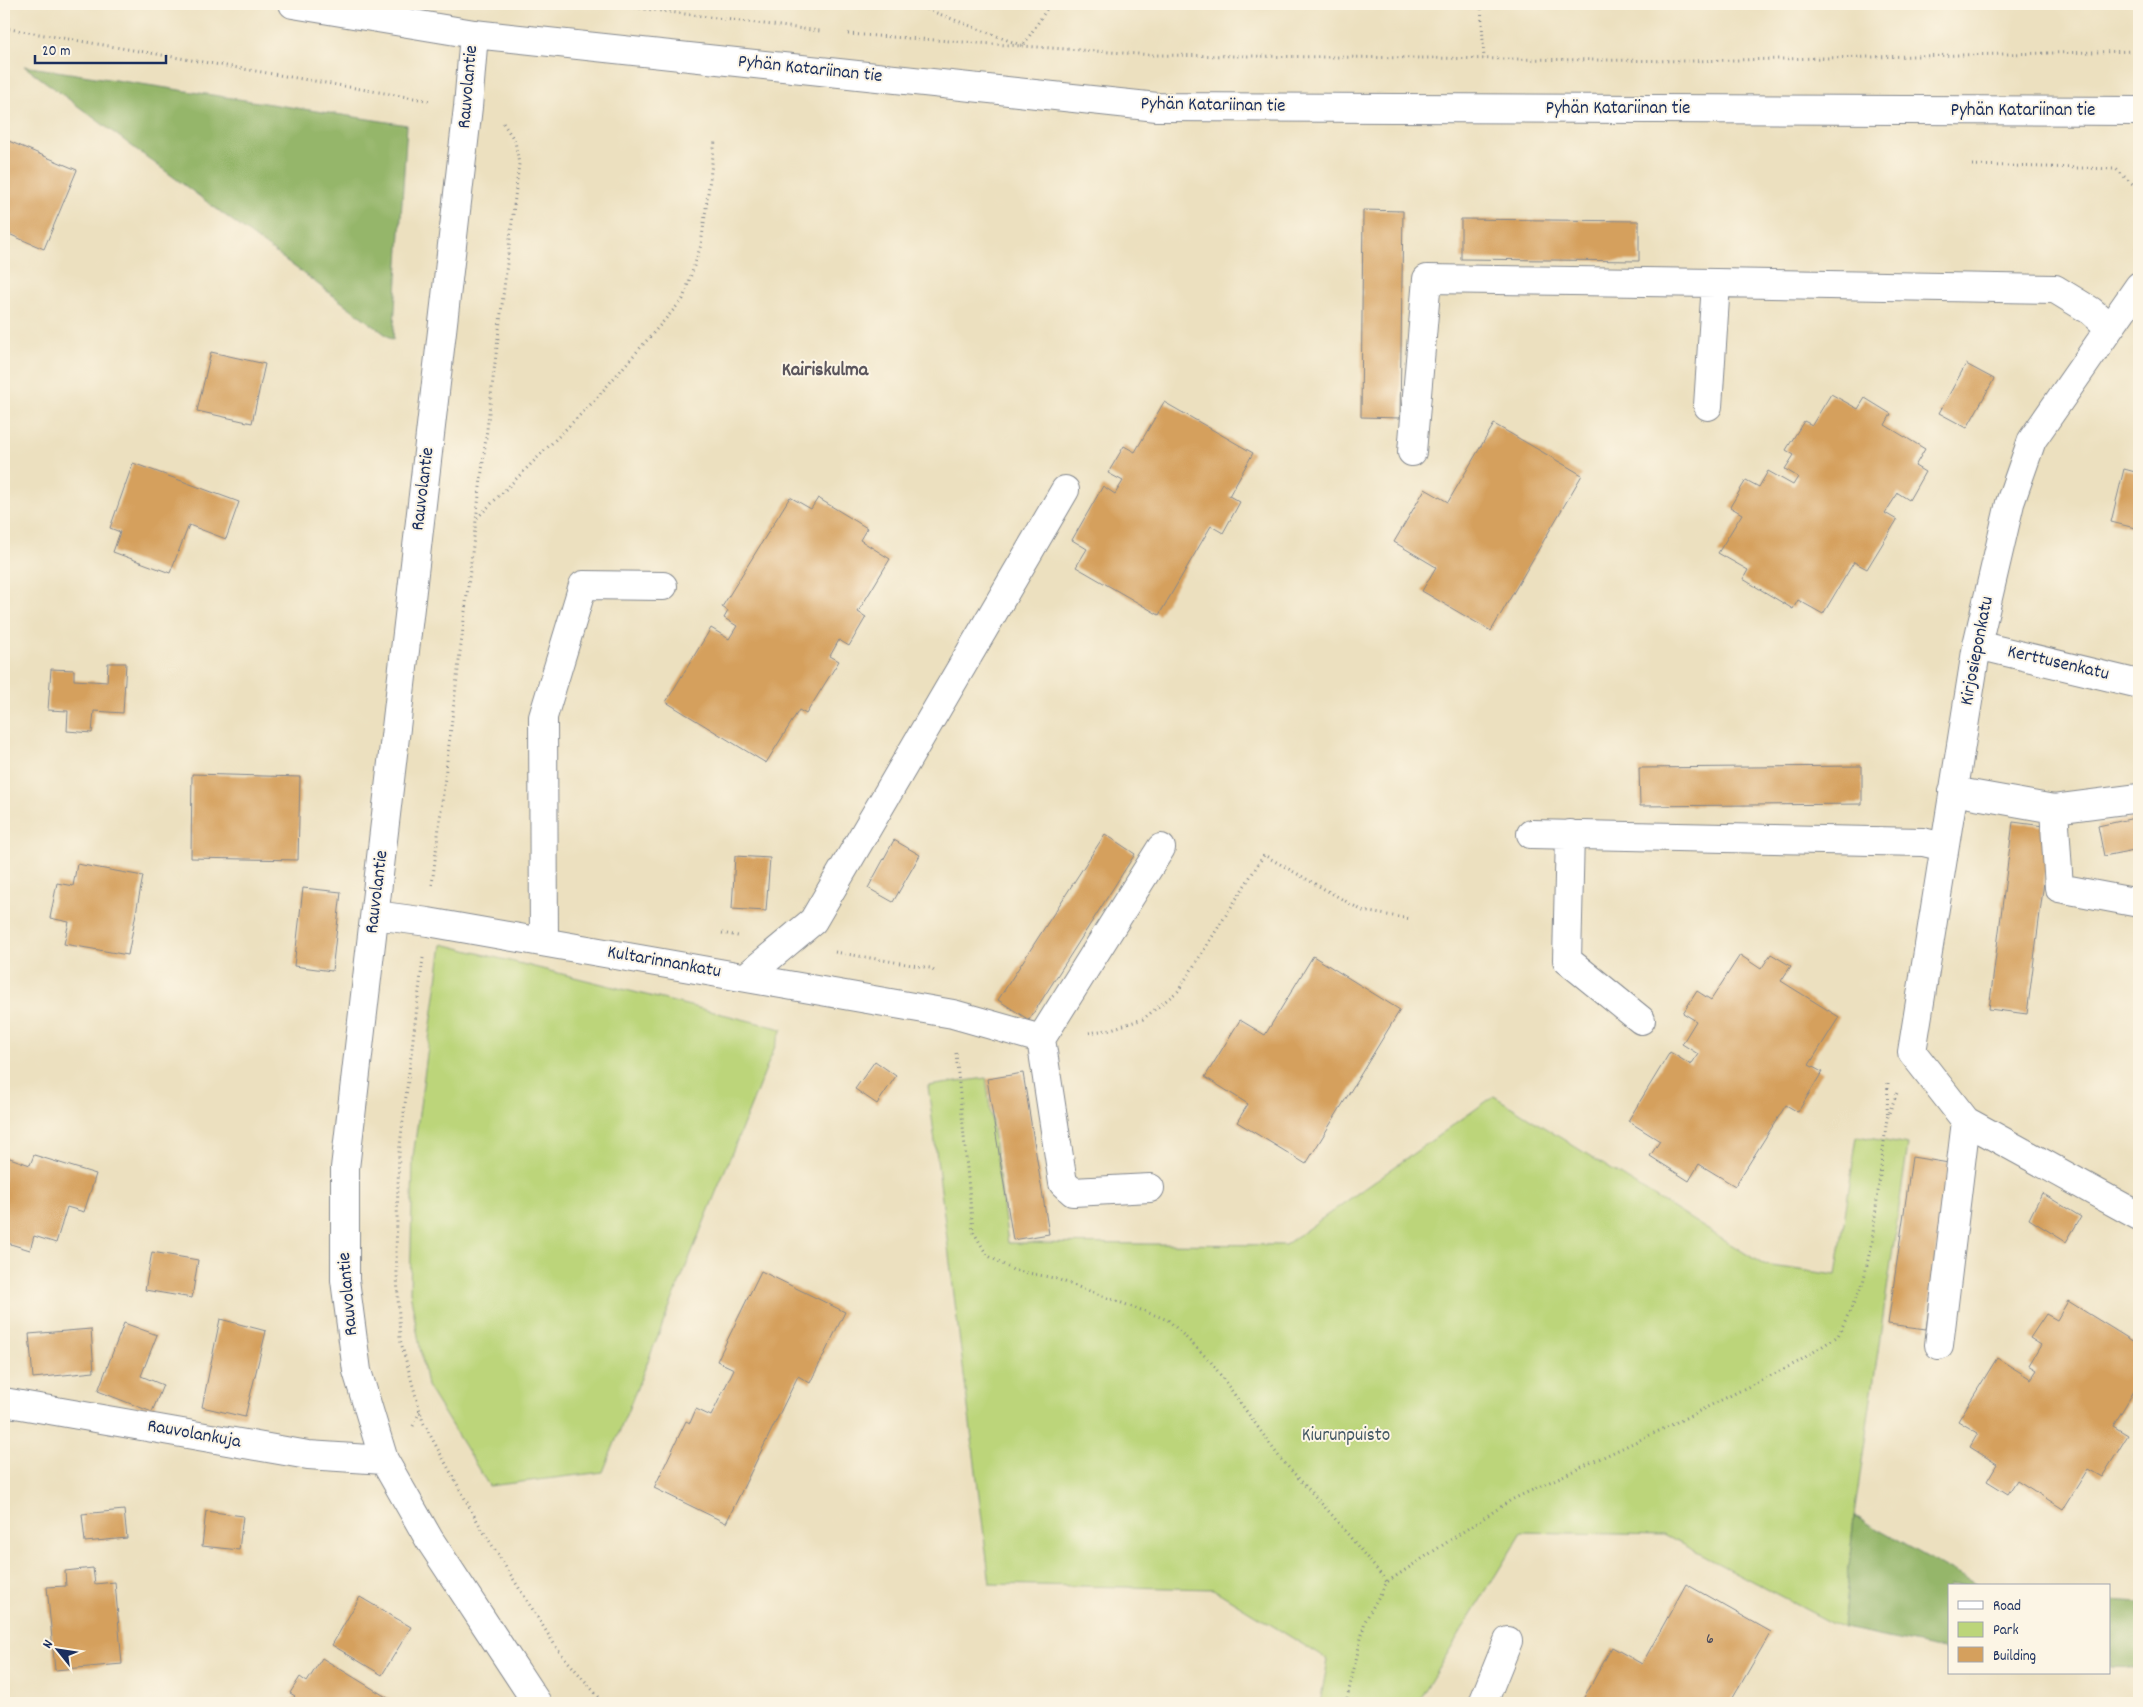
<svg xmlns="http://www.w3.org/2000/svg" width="2143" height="1707" viewBox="0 0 2143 1707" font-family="Dekko,sans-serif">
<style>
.green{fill:#bcd57a;stroke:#6c826c}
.forest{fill:#95b66a;stroke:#587264}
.building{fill:#d5a05d}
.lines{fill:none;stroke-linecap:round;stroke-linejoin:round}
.minor-casing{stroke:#84888e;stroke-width:30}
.path{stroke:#84888e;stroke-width:3;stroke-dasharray:1 4;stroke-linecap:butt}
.minor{stroke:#fff;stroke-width:28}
.labels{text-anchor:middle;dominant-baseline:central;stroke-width:4;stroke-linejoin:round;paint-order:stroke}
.number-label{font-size:16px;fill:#4a4b5e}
.street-label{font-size:19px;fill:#1b2f5e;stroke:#fcf5e5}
.park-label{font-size:19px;fill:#435865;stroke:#fcf5e5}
.neighbourhood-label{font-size:20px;font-weight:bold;fill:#5c575e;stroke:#fcf5e5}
</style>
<rect width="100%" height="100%" fill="#fcf5e5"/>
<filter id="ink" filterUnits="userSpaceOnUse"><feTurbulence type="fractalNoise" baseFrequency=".02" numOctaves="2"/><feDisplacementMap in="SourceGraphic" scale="10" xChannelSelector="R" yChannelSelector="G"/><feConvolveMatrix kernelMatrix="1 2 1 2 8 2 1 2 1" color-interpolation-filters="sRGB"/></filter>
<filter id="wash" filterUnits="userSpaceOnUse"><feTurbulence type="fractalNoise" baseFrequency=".0096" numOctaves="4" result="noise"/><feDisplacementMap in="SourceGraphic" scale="20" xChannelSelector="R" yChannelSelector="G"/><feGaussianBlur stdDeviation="1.12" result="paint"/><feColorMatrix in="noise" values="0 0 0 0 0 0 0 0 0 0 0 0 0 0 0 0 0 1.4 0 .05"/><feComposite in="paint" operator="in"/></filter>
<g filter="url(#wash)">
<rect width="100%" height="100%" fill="#ece0bf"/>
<path class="green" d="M442,944L782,1029L603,1472L489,1486L427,1386L410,1292L413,1157Z
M986,1078L1008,1243L1285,1245L1494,1096L1764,1265L1836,1275L1857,1136L1908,1145L1854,1516L1843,1629L1664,1535L1522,1532L1417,1703H1320L1328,1660L1213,1589L990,1584L928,1086Z"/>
<path class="forest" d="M24,66L407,125L393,340Z
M1854,1516L1979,1586H1949V1650L1843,1629Z
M2109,1601L2139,1603V1668L2109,1667Z"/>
<g id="blocks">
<path class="building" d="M4,139L77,170L44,249L4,232Z
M1363,210L1403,211L1400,418L1361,417Z
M1461,219L1639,221V261L1461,259Z
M211,352L265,364L252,423L197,411Z
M1966,364L1994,379L1967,428L1939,413Z
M1831,394L1858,409L1865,398L1891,414L1885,425L1925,449L1915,466L1925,472L1909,500L1898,493L1885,513L1897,520L1867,569L1854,562L1823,614L1798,600L1793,609L1743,579L1748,570L1718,553L1742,514L1730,507L1746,480L1759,487L1768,471L1793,485L1798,477L1785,469L1794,455L1786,450L1804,421L1812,425Z
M1164,402L1253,453L1229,496L1240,502L1223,533L1211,526L1159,615L1076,567L1087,549L1072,540L1103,486L1115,494L1123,481L1108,473L1124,446L1135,452Z
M1494,424L1582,475L1491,631L1422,591L1436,567L1394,542L1425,489L1448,502Z
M133,463L239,502L226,539L189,525L170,573L113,552L120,532L110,528Z
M2124,469L2139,473V529L2111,522Z
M790,497L811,509L818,498L867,528L860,540L890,559L858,612L866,617L849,646L839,640L830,656L839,661L806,714L799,710L766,763L666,702L711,628L729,639L737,626L724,618L728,611L722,607Z
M108,663H126L123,713L94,711L92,733L67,731L68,711L48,710L51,669L74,670V680L107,682Z
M1862,766V804L1640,806L1639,768Z
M192,774L300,777L298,860L191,858Z
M2139,817V849L2104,856L2098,826Z
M2013,822L2051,827L2027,1014L1989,1009Z
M1105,834L1135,854L1029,1020L998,1000Z
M894,840L920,855L893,902L868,888Z
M735,856L770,858L766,911L732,909Z
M77,864L143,876L128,955L64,944L69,922L50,918L57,883L73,886Z
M303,888L341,892L332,971L294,966Z
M1771,954L1791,966L1781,981L1839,1017L1809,1065L1822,1072L1798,1112L1786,1105L1735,1186L1699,1164L1689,1181L1650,1156L1660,1141L1628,1121L1670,1052L1691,1065L1698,1054L1682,1044L1696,1021L1683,1013L1697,991L1711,1000L1740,955L1761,969Z
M1313,956L1400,1010L1306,1164L1237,1122L1248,1104L1205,1077L1240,1020L1265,1035Z
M875,1061L896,1076L877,1104L855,1089Z
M1023,1073L1049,1234L1013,1240L987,1079Z
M34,1155L96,1174L84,1212L67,1207L56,1243L34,1236L30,1250L4,1242V1156L30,1165Z
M1912,1157L1949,1163L1926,1329L1888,1324Z
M2042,1193L2081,1217L2066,1242L2029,1219Z
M152,1252L198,1260L192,1298L145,1290Z
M761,1271L845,1312L810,1383L798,1376L726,1523L654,1488L686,1421L690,1423L696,1409L711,1416L734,1369L717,1361Z
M2068,1301L2139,1345V1383L2113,1426L2128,1435L2102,1477L2088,1469L2063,1509L2017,1480L2008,1494L1987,1481L1997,1464L1970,1447L1978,1433L1958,1421L1997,1358L2031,1379L2037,1370L2029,1365L2041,1345L2030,1338L2046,1314L2057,1320Z
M220,1319L266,1331L245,1417L202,1407Z
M124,1323L157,1335L141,1376L163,1385L152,1412L98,1391Z
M91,1329L94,1372L33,1378L29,1334Z
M124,1510L127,1538L85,1542L82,1514Z
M206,1511L243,1516L239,1550L202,1546Z
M93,1568L95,1584L115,1582L122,1664L55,1670L47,1587L66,1586L65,1571Z
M1686,1584L1771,1632L1730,1703H1591L1583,1699L1612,1647L1642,1664Z
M360,1597L411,1627L382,1675L332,1645Z
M322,1658L396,1703H290L295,1696L290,1693L300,1677L307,1682Z"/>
</g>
</g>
<g filter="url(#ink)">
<use href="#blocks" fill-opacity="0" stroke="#84888e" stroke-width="1"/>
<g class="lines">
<defs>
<path id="minor" d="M293,4L474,34L1157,107L2139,111
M474,34L468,107L345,1168V1280L357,1371L384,1460L429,1539L537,1703
M2139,286L2032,440L2010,503L1977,645L1912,1052L1966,1121L2139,1216
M1708,406L1716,283L2055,289L2091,311L2109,327
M1412,452L1427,279L1716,283
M1977,645L2139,684
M1953,791L2054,809L2139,798
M2054,809L2059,888L2139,903
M1531,834L1923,842L1944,847
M1570,834L1567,960L1641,1020
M375,915L428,922L953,1014L1041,1039L1161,848
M544,942L543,717L583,585L663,586
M746,977L813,921L1065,490
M1041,1039L1063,1183L1073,1192L1150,1188
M1939,1345L1966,1121
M4,1402L308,1455L384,1460
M1483,1703L1508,1641"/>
</defs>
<use href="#minor" class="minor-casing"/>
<path class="path" d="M605,4L820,31
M913,4L1023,46L1050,4
M1481,4L1484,59
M4,28L431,101
M848,34L1153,55L1690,61L2139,51
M1972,165L2116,169L2139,190
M2136,249L2139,240
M477,518L593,402L683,299L701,245L715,141
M432,885L519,164L515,141L503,123
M722,933L738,936
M835,952L930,968L934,971
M423,958L399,1153L396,1252L400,1339L423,1422L480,1526L558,1650L604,1703
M1089,1033L1111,1029L1143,1019L1178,991L1264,855L1363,911L1411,919
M956,1053L973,1231L987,1255L1013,1270L1054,1278L1168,1320L1211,1362L1280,1458L1332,1515L1387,1582
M1887,1114L1888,1083
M413,1426L420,1411
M1346,1703L1365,1621L1387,1582L1511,1500L1663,1429L1798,1362L1838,1336L1863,1283L1872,1241L1887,1118L1897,1093"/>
<use href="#minor" class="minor"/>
</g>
</g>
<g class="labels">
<g class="number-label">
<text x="1710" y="1639">6</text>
</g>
<g class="street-label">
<text transform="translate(810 70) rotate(6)">Pyhän Katariinan tie</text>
<text transform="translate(469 87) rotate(-85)">Rauvolantie</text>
<text transform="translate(1213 106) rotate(1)">Pyhän Katariinan tie</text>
<text x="1618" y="109">Pyhän Katariinan tie</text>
<text x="2023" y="111">Pyhän Katariinan tie</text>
<text transform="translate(424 489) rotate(-83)">Rauvolantie</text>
<text transform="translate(1978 651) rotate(-79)">Kirjosieponkatu</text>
<text transform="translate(2058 664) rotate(13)">Kerttusenkatu</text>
<text transform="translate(378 892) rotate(-83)">Rauvolantie</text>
<text transform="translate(664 963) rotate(10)">Kultarinnankatu</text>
<text transform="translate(349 1294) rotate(-95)">Rauvolantie</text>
<text transform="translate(194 1435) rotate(10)">Rauvolankuja</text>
</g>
<g class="park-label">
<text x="1346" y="1436">Kiurunpuisto</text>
</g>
<g class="neighbourhood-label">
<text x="825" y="371">Kairiskulma</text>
</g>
</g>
<rect width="2143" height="1707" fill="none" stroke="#fcf5e5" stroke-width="20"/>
<rect x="1948" y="1584" width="162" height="90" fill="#fcf5e5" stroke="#a2a6af"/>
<rect x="1958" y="1601" width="25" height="8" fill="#ffffff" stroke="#a2a6af"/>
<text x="1993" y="1610" font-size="15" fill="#1b2f5e">Road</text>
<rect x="1958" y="1622" width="25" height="15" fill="#bcd57a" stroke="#a2a6af"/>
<text x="1993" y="1634" font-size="15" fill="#1b2f5e">Park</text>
<rect x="1958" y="1647" width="25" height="15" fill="#d5a05d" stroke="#a2a6af"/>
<text x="1993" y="1660" font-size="15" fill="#1b2f5e">Building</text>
<g transform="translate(58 1650) rotate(300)" stroke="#fcf5e5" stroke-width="4" paint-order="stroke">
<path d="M0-4L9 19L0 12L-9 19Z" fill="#1b2f5e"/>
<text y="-8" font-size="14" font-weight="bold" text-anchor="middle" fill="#1b2f5e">N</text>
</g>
<path d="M35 55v8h131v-8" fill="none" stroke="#1b2f5e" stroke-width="2.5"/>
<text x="42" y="55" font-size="15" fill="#1b2f5e" stroke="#fcf5e5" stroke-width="4" paint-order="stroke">20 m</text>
</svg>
